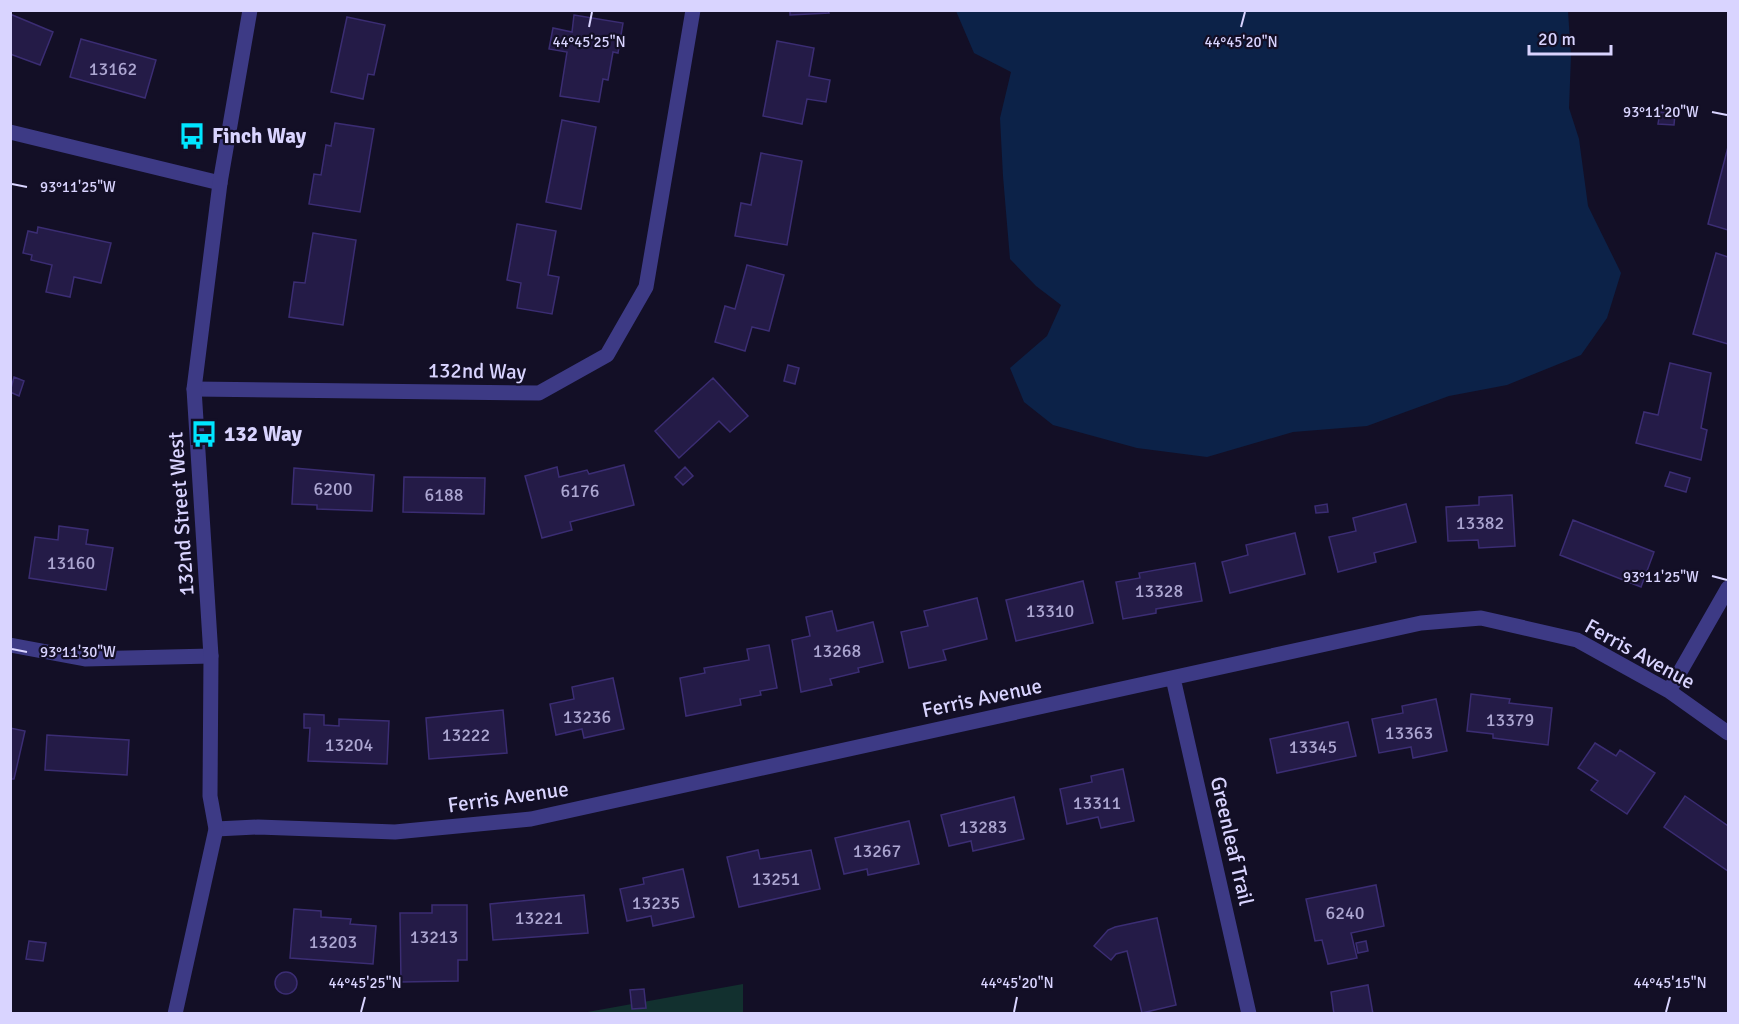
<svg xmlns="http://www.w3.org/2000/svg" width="1739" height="1024" viewBox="0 0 1739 1024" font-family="Signika,sans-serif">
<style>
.green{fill:#12302f}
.water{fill:#0c2248}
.building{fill:#241b47;stroke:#3b2d73;stroke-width:1.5}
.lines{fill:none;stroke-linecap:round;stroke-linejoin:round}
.minor{stroke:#3d3a85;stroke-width:15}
.tertiary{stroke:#3d3a85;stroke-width:15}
.ticks{fill:none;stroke:#d9d4ff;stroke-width:2}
.labels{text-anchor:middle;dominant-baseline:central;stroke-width:4.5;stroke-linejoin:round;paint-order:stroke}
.number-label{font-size:18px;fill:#aca6d1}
.poi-label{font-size:21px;font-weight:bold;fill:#d9d4ff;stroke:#130f26;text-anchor:start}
.street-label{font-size:21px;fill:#d9d4ff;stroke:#130f26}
.ticks-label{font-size:15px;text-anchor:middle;fill:#d9d4ff;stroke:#130f26;stroke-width:4.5;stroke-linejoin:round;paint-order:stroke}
</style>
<rect width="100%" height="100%" fill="#130f26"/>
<path class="green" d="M743,984V1013H582Z"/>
<path class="water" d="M956,11H1568L1571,56L1569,108L1579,139L1588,206L1621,273L1607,318L1581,355L1507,385L1449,396L1367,426L1293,432L1207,457L1137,448L1053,425L1024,402L1010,368L1047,336L1061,305L1036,286L1010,259L1003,176L1000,118L1011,72L974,53Z"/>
<path class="building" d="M790,10H828L829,13L790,15Z
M10,14L53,32L40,65L10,54Z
M574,15L623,23L618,53L613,52L608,80L603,79L599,102L560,96L567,52L549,49L553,28L572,32Z
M347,17L385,25L374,75L368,74L363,99L331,92Z
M81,39L156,60L145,98L70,77Z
M777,41L814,48L809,76L830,80L826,102L807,99L802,124L763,116Z
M1660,112L1675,114L1674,125L1658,124Z
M562,120L596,127L581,209L546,202Z
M335,123L374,129L360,212L309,204L314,174L321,175L326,145L331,146Z
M1728,147V230L1708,224Z
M761,153L802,161L787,245L735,236L741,203L751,205Z
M517,224L556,231L548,275L559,277L552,314L517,308L521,283L507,280Z
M38,227L111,243L101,283L74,277L70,297L46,292L52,265L31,260L32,255L23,253L28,231L37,233Z
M313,233L356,240L343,325L289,317L294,282L305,283Z
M1716,253L1728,257V344L1693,334Z
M747,265L784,275L769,331L752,327L745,351L715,342L725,306L735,309Z
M1670,363L1711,373L1701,428L1707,430L1701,460L1636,443L1644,412L1658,415Z
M788,365L799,368L795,384L784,381Z
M14,377L24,381L19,396L10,392Z
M713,378L748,416L730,432L719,421L679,458L655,431Z
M624,465L634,505L570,522L572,530L542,538L525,476L557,467L559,477L587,470L589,474Z
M685,467L693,476L683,485L675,477Z
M294,468L374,475L372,511L317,509V505L292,504Z
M1670,472L1690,478L1686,492L1665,486Z
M404,477L485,478L484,514L403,512Z
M1512,495L1515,546L1479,548L1478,540L1448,541L1446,507L1479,505V497Z
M1327,504L1328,512L1316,513L1315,506Z
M1406,504L1416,542L1374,553L1376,562L1338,572L1329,537L1356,531L1353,518Z
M1573,520L1654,552L1641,587L1560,555Z
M59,526L88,530L86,544L113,548L106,590L29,578L35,537L58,540Z
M1295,533L1305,574L1230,593L1222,562L1248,555L1246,545Z
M1195,563L1202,601L1156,609V613L1123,619L1116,582L1140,578L1139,573Z
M1083,581L1093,623L1016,641L1006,600Z
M977,598L987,639L943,650L946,660L909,668L901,632L928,626L924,611Z
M832,611L837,631L873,622L883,662L858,668L859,672L830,679L832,685L801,692L792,640L810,636L806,617Z
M769,645L777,688L760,691L761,695L740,699L741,705L686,716L680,678L705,673L704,668L749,660L747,649Z
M613,678L624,729L584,738L582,729L556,735L550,704L574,699L572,687Z
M1471,694L1510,699L1509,703L1552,708L1548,745L1493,738V734L1467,731Z
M1436,699L1447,751L1413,758L1411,747L1379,753L1372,719L1403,713L1402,706Z
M503,710L507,753L429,759L426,718Z
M304,714L324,715V725L339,726V719L389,721L387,764L308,761L310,728H304Z
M1348,722L1356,756L1277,773L1270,739Z
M10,728L25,731L14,779H10Z
M47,735L129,740L127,775L45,770Z
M1595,743L1616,756L1620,750L1655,773L1627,814L1591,790L1598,781L1578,768Z
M1123,769L1134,821L1101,828L1098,817L1067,824L1060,789L1092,782L1091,776Z
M1685,796L1728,826V871L1664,827Z
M1014,797L1024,839L973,851L971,841L949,846L941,815Z
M909,821L919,864L868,875L867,869L844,874L835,838Z
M758,850L760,859L811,850L820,889L739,907L727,857Z
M683,869L694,917L653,926L651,916L627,921L620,889L644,884L643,878Z
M1376,885L1384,926L1351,933L1357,958L1328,964L1322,940L1315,941L1306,899Z
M584,895L588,933L493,940L490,904Z
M432,905H467V960H458V981L401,982L400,913H432Z
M294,909L321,911V917L351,919L350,924L376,926L373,964L290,958Z
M1157,918L1176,1005L1142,1013L1127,951L1116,954L1111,960L1094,946L1108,930L1115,927Z
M29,941L46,943L43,961L26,959Z
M1366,941L1368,951L1358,953L1356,943Z
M275 983a11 11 0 1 1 22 0a11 11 0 1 1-22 0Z
M1368,985L1373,1014H1334L1331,992Z
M644,989L646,1008L632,1009L630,990Z"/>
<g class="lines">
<path class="minor" d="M10,132L220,183
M194,389L539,393L607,355L646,287L693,10
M10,645L85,659L211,656
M1173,678L1249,1014
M1669,691L1728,588
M216,829L258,827L395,832L531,819L1421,623L1481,618L1577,640L1669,691L1728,733"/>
<path class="tertiary" d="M175,1014L216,829L210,796L211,656L194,389L220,183L250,10"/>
</g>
<path class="ticks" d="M589,27L592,12M1241,27L1245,12M1712,112L1727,115M12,184L27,187M1712,576L1727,580M12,649L27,652M361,1012L365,997M1014,1012L1017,997M1666,1012L1670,997"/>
<defs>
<symbol id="bus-bare" viewBox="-9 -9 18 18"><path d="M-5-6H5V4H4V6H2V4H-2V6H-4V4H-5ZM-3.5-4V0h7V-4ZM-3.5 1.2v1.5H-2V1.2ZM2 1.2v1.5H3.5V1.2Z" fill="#00e5ff" stroke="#130f26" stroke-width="2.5" paint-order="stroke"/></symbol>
</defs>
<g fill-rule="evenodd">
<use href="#bus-bare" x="173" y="117" width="38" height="38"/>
<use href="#bus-bare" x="185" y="415" width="38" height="38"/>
</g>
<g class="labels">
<g class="number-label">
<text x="113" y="69">13162</text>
<text x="333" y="489">6200</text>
<text x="580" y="491">6176</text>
<text x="444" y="495">6188</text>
<text x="1480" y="523">13382</text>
<text x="71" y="563">13160</text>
<text x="1159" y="591">13328</text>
<text x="1050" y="611">13310</text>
<text x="837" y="651">13268</text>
<text x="587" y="717">13236</text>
<text x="1510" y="720">13379</text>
<text x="1409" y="733">13363</text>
<text x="466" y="735">13222</text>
<text x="349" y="745">13204</text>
<text x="1313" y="747">13345</text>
<text x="1097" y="803">13311</text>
<text x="983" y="827">13283</text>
<text x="877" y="851">13267</text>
<text x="776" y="879">13251</text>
<text x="656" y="903">13235</text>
<text x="1345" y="913">6240</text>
<text x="539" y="918">13221</text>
<text x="434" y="937">13213</text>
<text x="333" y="942">13203</text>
</g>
<g class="poi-label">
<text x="212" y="136">Finch Way</text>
<text x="224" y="434">132 Way</text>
</g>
<g class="street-label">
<text transform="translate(477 371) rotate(1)">132nd Way</text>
<text transform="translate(181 514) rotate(-94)">132nd Street West</text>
<text transform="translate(1640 654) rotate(29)">Ferris Avenue</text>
<text transform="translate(982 698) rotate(-12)">Ferris Avenue</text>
<text transform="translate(508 797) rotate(-8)">Ferris Avenue</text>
<text transform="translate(1232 841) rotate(77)">Greenleaf Trail</text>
</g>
</g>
<g class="ticks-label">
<text x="589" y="47">44°45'25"N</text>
<text x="1241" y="47">44°45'20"N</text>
<text x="1661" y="117">93°11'20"W</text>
<text x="78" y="192">93°11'25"W</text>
<text x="1661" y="582">93°11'25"W</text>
<text x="78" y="657">93°11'30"W</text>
<text x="365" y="988">44°45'25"N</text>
<text x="1017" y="988">44°45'20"N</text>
<text x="1670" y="988">44°45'15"N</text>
</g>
<rect width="1739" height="1024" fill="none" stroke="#d9d4ff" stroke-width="24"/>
<path d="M1529 45v9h82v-9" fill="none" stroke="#d9d4ff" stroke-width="3"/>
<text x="1538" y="45" font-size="18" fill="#d9d4ff" stroke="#130f26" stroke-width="4.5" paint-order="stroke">20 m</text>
</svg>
